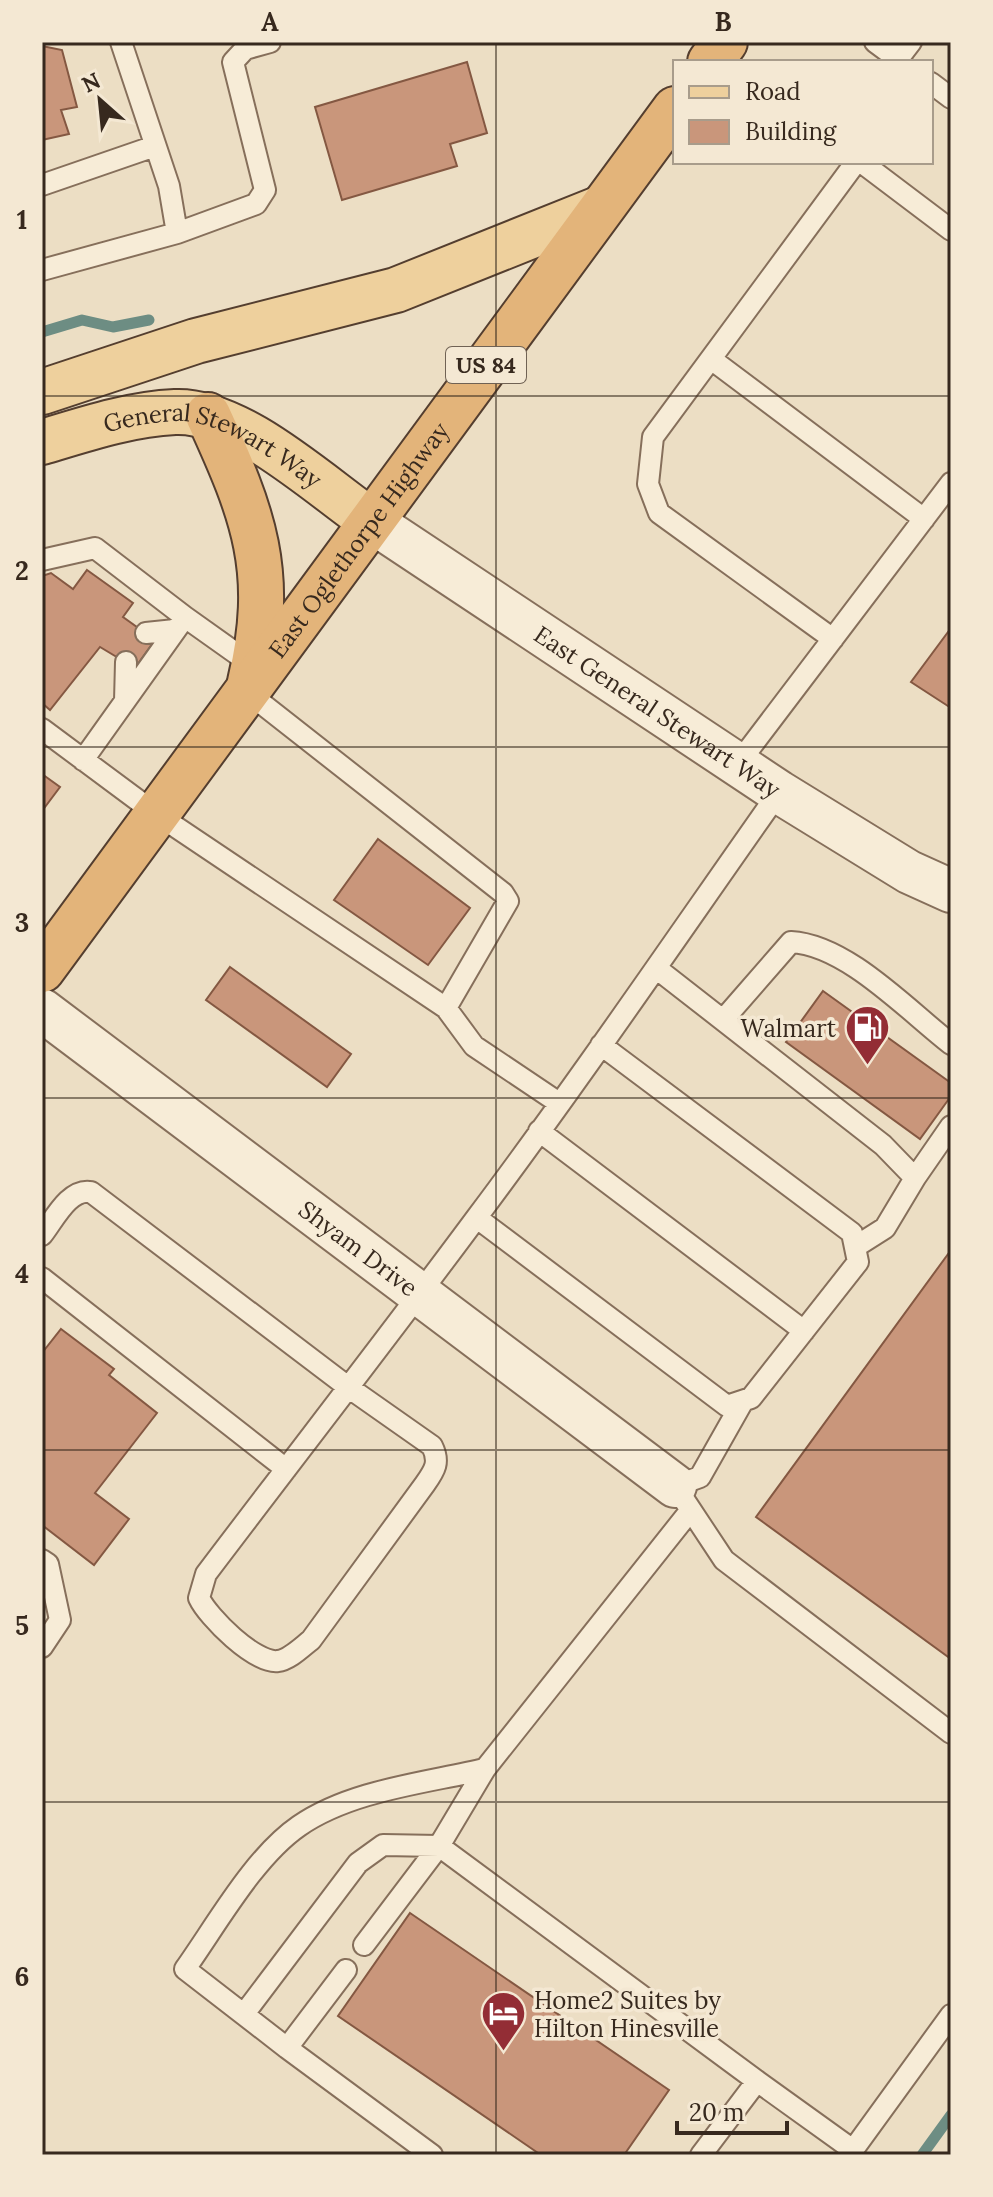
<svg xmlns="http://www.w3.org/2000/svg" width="993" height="2197" viewBox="0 0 993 2197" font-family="Lora,serif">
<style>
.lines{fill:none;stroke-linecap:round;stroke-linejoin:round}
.stream{stroke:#6d8d83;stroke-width:11}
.building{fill:#c9967b;stroke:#845842;stroke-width:2}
.service-casing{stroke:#866f5b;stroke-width:24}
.minor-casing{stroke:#866f5b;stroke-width:46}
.primary-casing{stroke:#543e2f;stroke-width:48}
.trunk-casing{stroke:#543e2f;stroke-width:48}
.service{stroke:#f7ecd7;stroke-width:20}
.minor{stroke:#f7ecd7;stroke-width:42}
.primary{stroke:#eed09d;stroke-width:44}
.trunk{stroke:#e3b47a;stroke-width:44}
.grid{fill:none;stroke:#37291e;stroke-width:2;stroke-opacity:0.55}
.labels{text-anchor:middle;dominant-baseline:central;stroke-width:7;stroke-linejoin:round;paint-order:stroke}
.shield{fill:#f4e8d3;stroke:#706254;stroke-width:2}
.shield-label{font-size:22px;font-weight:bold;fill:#37291e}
.street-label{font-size:24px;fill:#37291e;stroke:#f4e8d3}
.poi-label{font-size:24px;fill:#37291e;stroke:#f4e8d3;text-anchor:end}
.neatline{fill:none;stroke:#37291e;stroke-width:3}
.grid-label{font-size:26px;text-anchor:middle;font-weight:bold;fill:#37291e}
</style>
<rect width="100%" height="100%" fill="#ecdec4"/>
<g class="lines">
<path class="stream" d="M42,332L82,320L113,327L149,320
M922,2155L951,2115"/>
</g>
<path class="building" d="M42,46L62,50L77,107L61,110L69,134L42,140Z
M467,62L487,133L450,144L457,166L342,200L315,107Z
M87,570L133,603L123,617L155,640L135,668L100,647L50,710L42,703V576L51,573L73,589Z
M951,628V708L911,682Z
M42,774L60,787L42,811Z
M378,839L470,908L428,965L334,900Z
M230,967L351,1054L327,1087L206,1000Z
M823,991L951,1083V1096L920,1139L786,1042Z
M951,1250V1659L756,1517Z
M61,1329L114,1369L109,1375L157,1413L95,1493L129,1519L94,1565L42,1525V1353Z
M410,1913L669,2090L624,2155H541L338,2016Z"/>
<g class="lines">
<defs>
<path id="service" d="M875,42L902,62
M898,59L911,42
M931,83L951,98
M861,162L951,230
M42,185L155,146
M177,233L256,204L265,190L233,62L245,49L270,42
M42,270L177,233L169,186L121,42
M711,359L924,519
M42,560L95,548L185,617L83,760
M185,617L254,666
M146,633L175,630
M833,639L659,513L648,484L653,437L856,162
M247,692L503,893L508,901L446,1008
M125,701L126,662
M42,729L155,813L446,1008L474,1046L559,1103
M737,765L951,483
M656,968L883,1145L915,1178L885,1228L855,1247
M723,1020L791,942C847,945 907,1010 951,1044
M539,1131L804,1331
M915,1178L951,1126
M477,1218L727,1406L751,1398L858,1262L852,1233L601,1045
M42,1235C54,1220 69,1188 91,1192L348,1387L432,1446C440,1462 435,1470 425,1484L311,1640C302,1647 289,1660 278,1661C255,1664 208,1617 199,1598L206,1574C296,1455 388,1337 477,1217C581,1078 679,934 779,792
M42,1278L286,1469
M743,1401L700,1477L675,1486L724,1560L951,1733
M42,1560L48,1564L60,1620L42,1647
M364,1945L439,1846L485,1769L690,1511
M346,1970L287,2048L432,2155
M244,2014L358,1863L383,1845L439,1846L757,2081L701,2155
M287,2048L185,1969C217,1924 254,1857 299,1826C351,1790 426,1783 485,1769
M757,2081L853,2150L951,2015"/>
<g id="minor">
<path id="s1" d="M371,521L779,792L909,872L951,891"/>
<path id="s2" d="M42,1010L675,1486"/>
</g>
<g id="primary">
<path d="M42,392L196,341L396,290L601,208"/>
<path id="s3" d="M42,442C85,429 130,414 175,412C238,409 319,485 371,521"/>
</g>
<g id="trunk">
<path d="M710,62L725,42"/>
<path d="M208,415C254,515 276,572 250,682"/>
<path id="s4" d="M42,970L675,109"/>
</g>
</defs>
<use href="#service" class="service-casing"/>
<use href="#minor" class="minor-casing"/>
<use href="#primary" class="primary-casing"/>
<use href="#trunk" class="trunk-casing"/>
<use href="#service" class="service"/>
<use href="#minor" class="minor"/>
<use href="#primary" class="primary"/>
<use href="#trunk" class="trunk"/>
</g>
<path class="grid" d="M496,42V2155M42,396H951M42,747H951M42,1098H951M42,1450H951M42,1802H951"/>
<defs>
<symbol id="fuel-pin" viewBox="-11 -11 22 30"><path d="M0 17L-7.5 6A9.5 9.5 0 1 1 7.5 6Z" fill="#932d35" stroke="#f4e8d3"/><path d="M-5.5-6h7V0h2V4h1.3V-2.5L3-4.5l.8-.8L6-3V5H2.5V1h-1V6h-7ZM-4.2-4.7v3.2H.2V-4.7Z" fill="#fff"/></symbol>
<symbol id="hotel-pin" viewBox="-11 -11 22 30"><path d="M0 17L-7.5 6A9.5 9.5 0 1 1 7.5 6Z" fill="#932d35" stroke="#f4e8d3"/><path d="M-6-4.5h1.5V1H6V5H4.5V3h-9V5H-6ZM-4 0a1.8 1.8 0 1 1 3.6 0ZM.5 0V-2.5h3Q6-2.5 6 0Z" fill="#fff"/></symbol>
</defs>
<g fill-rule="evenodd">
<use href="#fuel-pin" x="842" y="1002" width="51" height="69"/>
<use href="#hotel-pin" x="478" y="1988" width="51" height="69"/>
</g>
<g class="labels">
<rect class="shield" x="446" y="347" width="80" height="36" rx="6"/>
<g class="shield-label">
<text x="486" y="365">US 84</text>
</g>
<g class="street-label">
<text stroke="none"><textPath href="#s3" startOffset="182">General Stewart Way</textPath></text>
<text stroke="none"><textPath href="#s4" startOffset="534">East Oglethorpe Highway</textPath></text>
<text stroke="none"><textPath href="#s1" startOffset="344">East General Stewart Way</textPath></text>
<text stroke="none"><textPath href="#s2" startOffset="396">Shyam Drive</textPath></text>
</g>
<g class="poi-label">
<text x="836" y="1028">Walmart</text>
<text x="534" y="2000" text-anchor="start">Home2 Suites by<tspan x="534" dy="28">Hilton Hinesville</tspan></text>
</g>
</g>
<rect width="993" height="2197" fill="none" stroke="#f4e8d3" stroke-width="88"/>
<rect x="673" y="60" width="260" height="104" fill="#f4e8d3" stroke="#a89c8b" stroke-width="2"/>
<rect x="689" y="86" width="40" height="12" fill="#eed09d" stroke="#a89c8b" stroke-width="2"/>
<text x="745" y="100" font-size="24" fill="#37291e">Road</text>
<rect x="689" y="120" width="40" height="24" fill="#c9967b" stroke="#a89c8b" stroke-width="2"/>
<text x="745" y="140" font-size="24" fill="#37291e">Building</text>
<g transform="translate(100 100) rotate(333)" stroke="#f4e8d3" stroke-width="6" paint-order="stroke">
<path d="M0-6L14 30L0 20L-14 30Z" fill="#37291e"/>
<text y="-12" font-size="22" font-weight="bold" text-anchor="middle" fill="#37291e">N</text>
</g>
<path d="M677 2121v12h110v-12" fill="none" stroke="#37291e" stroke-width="4"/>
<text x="689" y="2121" font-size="24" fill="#37291e" stroke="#f4e8d3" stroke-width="6" paint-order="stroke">20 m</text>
<rect x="44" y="44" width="905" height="2109" class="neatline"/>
<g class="grid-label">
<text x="270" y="31">A</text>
<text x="723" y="31">B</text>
<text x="22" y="229">1</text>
<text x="22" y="580">2</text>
<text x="22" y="932">3</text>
<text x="22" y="1283">4</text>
<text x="22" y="1635">5</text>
<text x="22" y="1986">6</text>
</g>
</svg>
